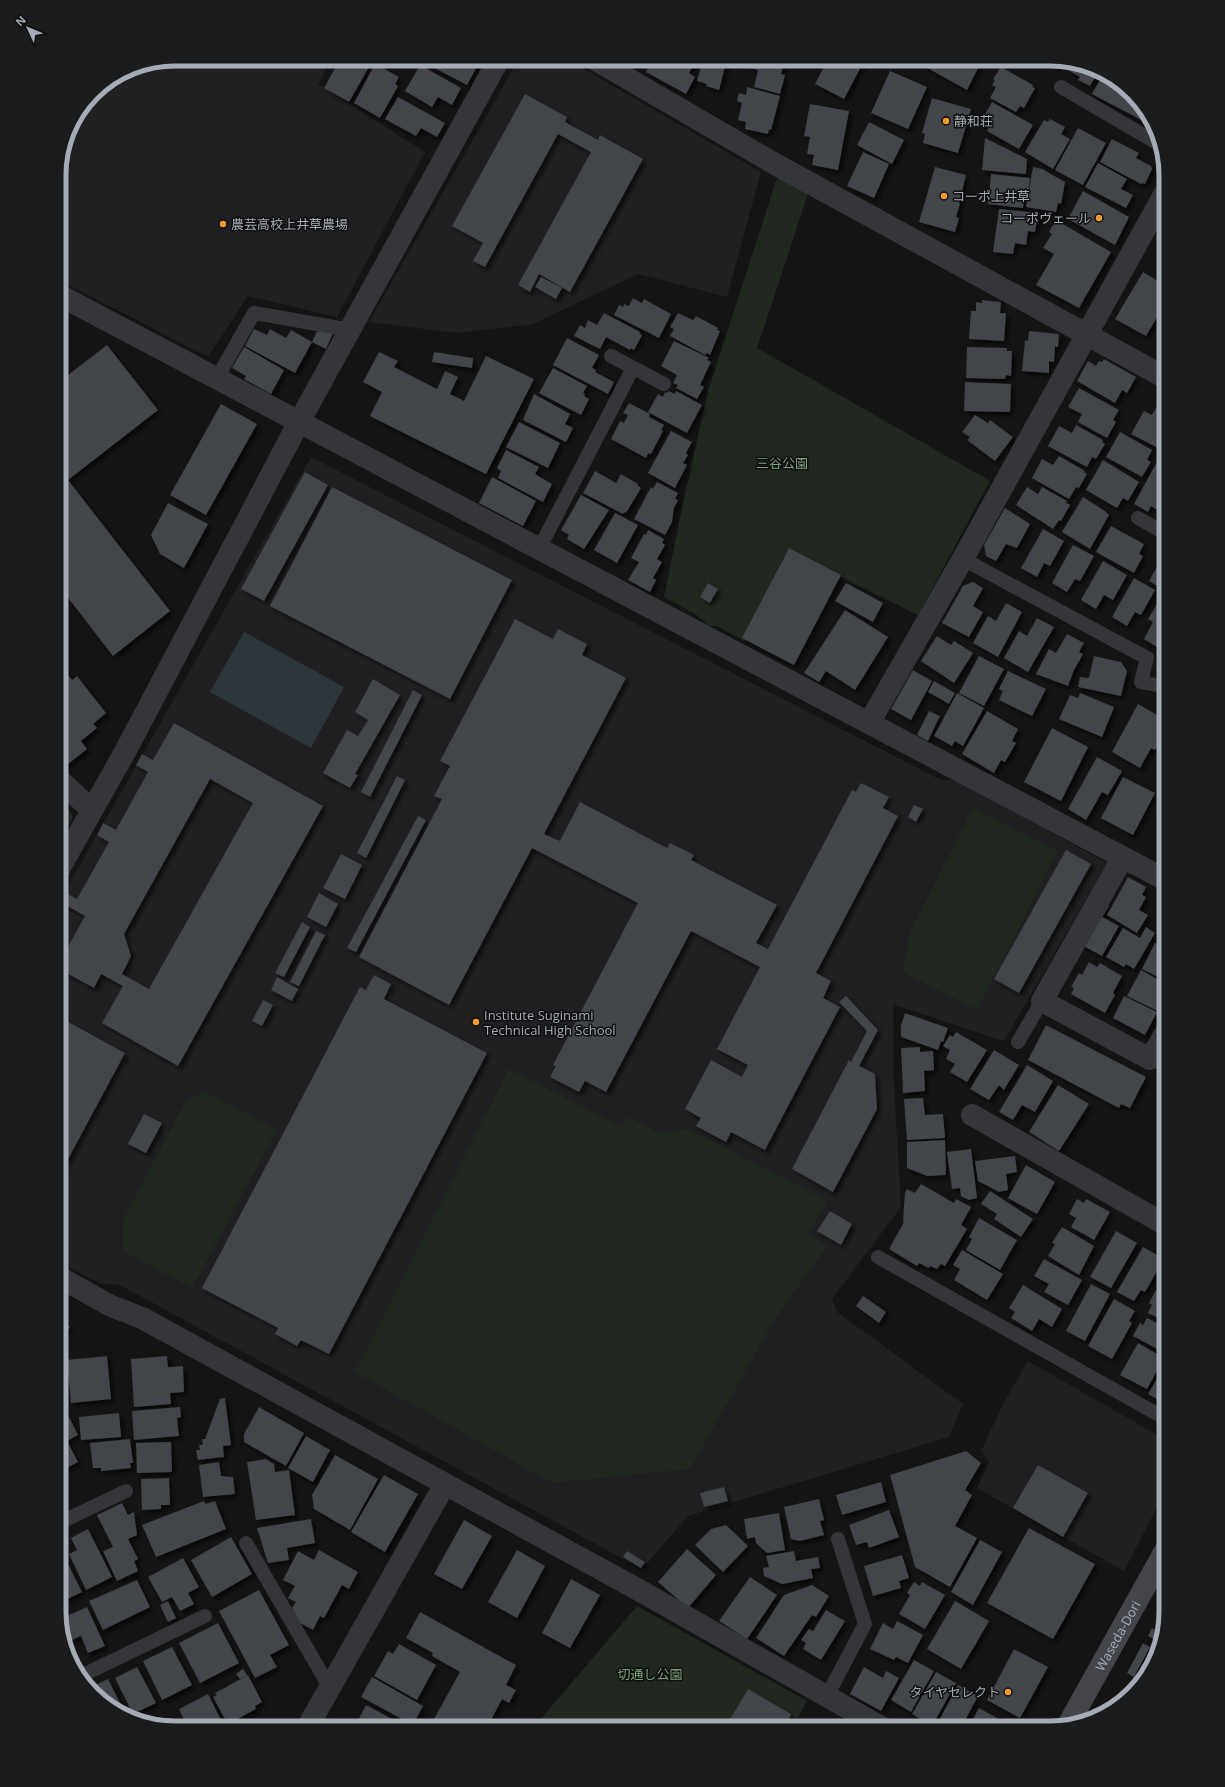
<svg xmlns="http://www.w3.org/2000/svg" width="1225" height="1787" viewBox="0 0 1225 1787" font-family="'Open Sans','Noto Sans JP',sans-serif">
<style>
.built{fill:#202022}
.green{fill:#202820}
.water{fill:#2c363b}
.building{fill:#434448;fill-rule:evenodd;filter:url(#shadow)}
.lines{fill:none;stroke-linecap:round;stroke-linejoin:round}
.service{stroke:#35363a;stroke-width:14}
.minor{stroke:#35363a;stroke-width:22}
.secondary{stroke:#43454a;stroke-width:22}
.poi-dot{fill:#f29a2f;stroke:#0f0f10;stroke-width:1.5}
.labels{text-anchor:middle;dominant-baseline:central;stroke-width:3;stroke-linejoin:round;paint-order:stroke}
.poi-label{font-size:13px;fill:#a5acb6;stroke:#0f0f10;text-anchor:start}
.park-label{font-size:13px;fill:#7ea17c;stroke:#0f0f10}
.street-label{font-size:13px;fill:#a5acb6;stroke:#0f0f10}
.rim{fill:none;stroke:#a5acb6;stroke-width:5}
</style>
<defs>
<filter id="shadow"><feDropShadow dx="3.5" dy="3.5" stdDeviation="2" flood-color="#0009"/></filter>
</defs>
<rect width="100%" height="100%" fill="#141415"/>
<path class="built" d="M175,59H331L318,84L425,152L337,317L248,296L208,357L59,280V168L68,131L93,93L131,68Z
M519,59H567L761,172L727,297L638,274L533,324L456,333L369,322Z
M311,457L941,780H956L1107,863L1004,1041L893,1004L894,1086L901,1207L832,1299L837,1312L963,1404L949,1437L688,1516L642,1569L120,1285L101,1284L59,1262V902Z
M1028,1361L1166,1440V1490L1124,1571L977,1488L989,1462L981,1451L1003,1404Z"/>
<path class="green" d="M778,175L809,191L757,348L990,481L918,615L794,554L784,556L744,641L717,626H709L697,615L664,597L681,513L708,391Z
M59,797L65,803L73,817L59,841Z
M973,808L1058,851L977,1010L903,972L910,932Z
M509,1069L622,1127L628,1117L659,1133L688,1129L828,1201L808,1234L827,1246L774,1321L690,1469L552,1483L355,1372Z
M204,1091L277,1130L192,1288L123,1251V1220L185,1102Z
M637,1606L807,1701L792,1728H533Z"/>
<path class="water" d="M244,632L344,687L311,748L210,692Z"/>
<path class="building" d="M340,59L369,60L366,65L369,67L349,102L324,88Z
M427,59H481L467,85L425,63Z
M653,59H696L689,73L695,77L686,94L646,72Z
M703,59H727L719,90L706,86L707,84L697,81Z
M752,59H785L781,74L785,75L780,94L754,87L758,70L750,68Z
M828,59H865L844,99L815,84Z
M926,59H970L969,61L979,66L967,90L922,65Z
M1017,59H1032L1029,66Z
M1046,59H1057L1063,61L1059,67Z
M1069,63L1098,72L1090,86L1078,80L1080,77L1066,69Z
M375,64L399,77L395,84L398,86L380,118L354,103Z
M420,65L461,88L452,105L438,97L432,107L405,91Z
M1001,67L1033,85L1032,87L1035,88L1024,108L1020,106L1016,112L990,98L996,87L992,85L995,80L993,79Z
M890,71L927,87L908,129L871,113Z
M1108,75L1149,116L1145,122L1092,94L1101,78L1105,80Z
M747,87L780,96L771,130L769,129L768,134L745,129L746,122L738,120L742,103L737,101L739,93L746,95Z
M525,94L567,117L565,122L598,140L600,135L643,159L570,292L539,274L530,292L518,285L591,152L558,134L485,267L473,261L483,243L452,226Z
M398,97L445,123L437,137L421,128L416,136L385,119Z
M932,98L971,109L958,153L923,143L925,134L922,133Z
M992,102L1033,125L1019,149L987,131L992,121L984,116Z
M810,104L849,111L838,170L812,165L814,155L807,154L810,137L804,136Z
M1050,119L1065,127L1061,134L1070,139L1053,169L1025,152L1044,120L1048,122Z
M869,122L904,140L892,164L857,145Z
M1078,128L1106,143L1083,185L1055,170Z
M985,138L1027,159L1026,174L982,170Z
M1112,139L1139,153L1136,158L1151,166L1152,169L1145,184L1142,183L1141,184L1100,162Z
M863,152L889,164L874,198L847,186Z
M1098,163L1127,179L1121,189L1133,195L1126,208L1085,187Z
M935,167L966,175L959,204H960L956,217L959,218L955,232L919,222Z
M1033,167L1042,169L1065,182L1061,204L1058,203L1056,212L1026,207Z
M991,174L1030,178L1028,194L1025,193L1023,208L988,204Z
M1083,191L1129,217L1115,245L1068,219Z
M999,209L1038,213L1035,232L1028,231L1026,245L1015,243L1013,254L993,252Z
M1056,220L1111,252L1079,308L1036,285L1054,254L1043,248L1052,234L1049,232Z
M1143,272L1166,286V302L1146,336L1115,319Z
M541,277L562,288L556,299L535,287Z
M633,298L642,303L644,299L671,314L659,338L614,315L619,305L623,307L624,304L629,306Z
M982,300L1001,302L1000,313H1006L1004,341L969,339L971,311H976V302L982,303Z
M604,313L640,332L639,333L642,335L634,350L631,348L630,350L606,337L600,349L574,336L580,325L585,328L588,320L597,325Z
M678,313L693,320L696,316L718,328L717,330L720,331L710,355L707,353L705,355L670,336L674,329L670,327Z
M254,329L267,335L270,329L286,338L291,330L312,342L295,373L245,346Z
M317,331L333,333L326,349L312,342Z
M1029,331L1059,334L1058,347L1055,346L1054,362L1049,361V373L1022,371L1025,340L1028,341Z
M567,338L599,355L592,368L596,370L595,372L614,382L608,394L553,365Z
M674,341L709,358L707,360L711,362L700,385L704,387L697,399L676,388L678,385L673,383L677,375L661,366Z
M107,345L158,410L68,480L170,611L113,656L59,586V382Z
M244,347L284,370L271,394L244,379L246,376L232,368Z
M967,347L1007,348V351H1012L1011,376L1006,375L1005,379L966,378Z
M379,352L398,361L394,367L437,389L445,371L458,377L450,394L464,401L486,356L534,379L486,474L370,416L382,392L363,382Z
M434,352L473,358L472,368L432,362Z
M1104,359L1136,377L1127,393L1122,390L1115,403L1077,381L1088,361L1096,366L1099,361L1102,362Z
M553,368L587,386L583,393L585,394L584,396L589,399L581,415L539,393Z
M965,382L1011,384L1010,412L964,411Z
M1079,388L1119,410L1113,420L1116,422L1107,438L1078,422L1082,414L1068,407Z
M669,391L675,394L676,391L702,405L687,433L648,412L658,394L663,397L665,392L667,393Z
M534,394L570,414L565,424L573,428L566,442L523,420Z
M1163,395L1166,397V433L1158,448L1131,434L1144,411L1152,415Z
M629,403L650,414L649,417L664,425L661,430L663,431L651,454L648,453L646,458L611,439L620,421L624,423L628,415L623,413Z
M221,404L257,424L206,515L170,495Z
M975,415L988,423L990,420L1013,437L995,461L967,440L970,437L962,432Z
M519,422L560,443L548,468L506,447Z
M1076,425L1103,440L1102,442L1105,444L1096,459L1092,457L1087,467L1048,446L1059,426L1072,433Z
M671,431L692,442L686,453L688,455L683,463L687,465L675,488L648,473Z
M1120,432L1152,450L1147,460L1151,462L1142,477L1106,457Z
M506,450L539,467L535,474L552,484L543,502L498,478L501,471L497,468Z
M1059,456L1085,471L1084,472L1087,474L1079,488L1076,487L1069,499L1032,478L1042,459L1053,465Z
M1103,460L1139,482L1128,501L1123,498L1117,508L1086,490Z
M1158,460L1166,464V510L1164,514L1151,506L1148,512L1134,504Z
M595,471L616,483L621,474L638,484L637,485L641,488L626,513L624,512L623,514L583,493Z
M305,472L328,485L264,601L241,589Z
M492,477L536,501L523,526L479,503Z
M657,482L678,493L675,499L678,500L674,508L672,522L665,535L634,519L651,487L653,489Z
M332,487L512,580L450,699L270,606Z
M1027,487L1038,494L1042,487L1067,501L1066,503L1070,505L1061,521L1059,520L1053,529L1016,505Z
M581,495L609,510L584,549L567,539L569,535L561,530Z
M1083,497L1105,511L1109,515L1090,549L1062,532Z
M168,503L208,524L184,568L160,554L151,535Z
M1005,508L1030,524L1017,548L1006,544L996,561L986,556L984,545Z
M615,513L638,525L617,563L594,550Z
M1111,526L1144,544L1139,554L1143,556L1134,573L1096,552Z
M1043,529L1064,541L1050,566L1044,563L1037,577L1021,568Z
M648,530L664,539L662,543L665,545L657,559L662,562L653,578L656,580L650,592L628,580L639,562L631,558L644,534L646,535Z
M1073,545L1094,556L1080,581L1075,579L1067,592L1052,583Z
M789,548L841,575L794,665L742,638Z
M1165,553L1166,554V591L1149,581Z
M1103,561L1127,575L1113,600L1104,595L1096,609L1081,600Z
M1134,578L1155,590L1141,615L1135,612L1127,626L1112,617Z
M973,582L983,588L973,606L983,612L969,637L942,623L963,586Z
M708,583L718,589L710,603L700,597Z
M846,583L883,603L873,622L835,601Z
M1164,593L1166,595V639L1160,649L1144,639L1153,622L1148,619Z
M1006,603L1022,612L998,657L973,643L988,616L996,621Z
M845,610L888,637L855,690L826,671L819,682L804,673Z
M1037,618L1054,627L1028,672L1004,658L1019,631L1027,636Z
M515,619L553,639L558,629L587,644L582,655L626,678L544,834L560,841L580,802L667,848L670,843L694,855L691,860L777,905L756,943L768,949L852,790L856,792L861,783L889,797L883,808L898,816L816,973L831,981L823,998L840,1007L765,1150L731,1132L726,1142L696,1126L701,1118L685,1109L711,1060L742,1077L748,1065L717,1049L760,967L691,931L606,1092L585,1081L579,1092L550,1077L556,1066L553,1065L638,903L532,848L449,1005L359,957L442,799L434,796L450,766L440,761Z
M1067,634L1084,643L1079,652L1083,654L1074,670L1068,686L1036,674L1049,649L1056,653Z
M937,636L951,645L954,641L973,653L954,683L921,661Z
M979,656L1004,669L984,706L959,693Z
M1094,656L1121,662L1127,671L1121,696L1078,687L1080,677L1089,678Z
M1166,656V675H1161L1157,669L1159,659Z
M63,669L72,680L77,676L106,713L93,724L97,728L81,741L87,749L63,768L59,764V672Z
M913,670L932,681L911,720L891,709Z
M1008,671L1046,689L1032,716L999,700L1003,691L999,689Z
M373,679L400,695L355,774L358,775L350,788L323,773L347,730L358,736L368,720L355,712Z
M934,681L955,693L949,704L928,692Z
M413,690L422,695L370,797L361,792Z
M957,693L984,708L963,746L955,741L952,746L934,736Z
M1080,693L1114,707L1102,737L1059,719L1070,695L1078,698Z
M1138,704L1166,720V731L1155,750L1151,748L1140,768L1112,752Z
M929,711L940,716L928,741L917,735Z
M987,711L1018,729L1012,741L1016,743L1005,762L1001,760L994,773L962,754Z
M174,723L323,806L178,1066L102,1023L123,986L101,974L94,988L59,969V963L85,916L62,903L68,894L77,899L109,842L97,835L103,823L116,830L148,772L136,765L142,754L153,760ZM210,779L253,803L149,989L122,974L131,956L124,934Z
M1052,728L1088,747L1061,801L1024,782Z
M1097,757L1122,771L1108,795L1102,792L1086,820L1068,809Z
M397,776L405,780L366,858L357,853Z
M1123,777L1155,793L1133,835L1101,818Z
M914,805L923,809L916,822L908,817Z
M418,816L426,820L356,952L347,948Z
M1066,850L1091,864L1019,993L994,979Z
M341,854L362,865L345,899L323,888Z
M1128,877L1146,887L1142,895L1146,897L1139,910L1148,915L1137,933L1107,915Z
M319,893L338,904L326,927L307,917Z
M1100,902L1109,906L1102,917L1119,926L1102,956L1078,943Z
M302,922L310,927L284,977L275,973Z
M1146,927L1155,933L1134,969L1126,964L1124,967L1106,957L1123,928L1140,938Z
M1166,927V946L1158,941Z
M316,931L325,935L299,986L290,982Z
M1155,943L1166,949V981L1142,969Z
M1089,962L1097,967L1100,963L1122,976L1113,993L1115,995L1105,1013L1071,994L1074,988L1071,987L1079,973L1082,975Z
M1141,970L1166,984V1001L1160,1012L1127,996Z
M374,975L391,984L384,999L487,1053L329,1354L301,1340L297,1346L275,1334L278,1328L202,1288L360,987L366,990Z
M277,977L298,989L292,1001L271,990Z
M846,996L878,1030L859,1066L875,1074L877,1109L833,1192L792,1169L849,1060L851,1062L867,1031L839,1002Z
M1124,996L1157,1012L1145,1035L1113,1018Z
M263,1000L273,1005L262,1026L252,1021Z
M905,1013L948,1028L943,1042L941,1041L938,1050L901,1037V1025Z
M59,1017L125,1053L59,1176Z
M1046,1025L1146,1077L1130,1108L1121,1104L1119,1108L1028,1060Z
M956,1032L987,1050L967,1082L950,1072L955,1064L946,1059L950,1050L943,1046L950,1035L953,1037Z
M920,1047V1052L933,1051L934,1070L924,1071L925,1091L903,1093L901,1048Z
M994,1050L1019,1065L1004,1090L999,1085L989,1100L970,1089Z
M1027,1065L1053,1081L1035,1112L1022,1105L1013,1120L999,1112Z
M1058,1085L1089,1104L1059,1151L1029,1132Z
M923,1098L925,1115L943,1114L945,1138L907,1140L904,1099Z
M144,1114L162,1123L146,1153L128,1144Z
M945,1140L946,1175L927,1176L907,1168V1142Z
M971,1149L977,1198L969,1200L961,1196L960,1188L952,1189L947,1152Z
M1015,1156L1017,1172L1006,1174L1008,1190L999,1192L978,1181L975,1161Z
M1026,1165L1055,1182L1037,1214L1008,1198Z
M921,1184L954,1203L956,1199L971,1207L961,1225L967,1229L945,1266L941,1264L937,1269L930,1266L929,1268L919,1263L917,1266L889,1249L904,1222L903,1221L905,1192L907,1189L915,1193Z
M990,1191L1033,1219L1021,1237L994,1219L997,1214L981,1204Z
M1077,1199L1084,1203L1086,1199L1110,1212L1094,1240L1071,1227L1076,1218L1069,1214Z
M830,1211L852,1224L841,1245L817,1231Z
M979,1218L1017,1240L1000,1270L966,1250L972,1239L969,1237Z
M1062,1227L1094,1246L1079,1275L1048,1256L1055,1244L1052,1243Z
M1116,1231L1137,1243L1111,1288L1090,1277Z
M1143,1247L1164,1259L1145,1292L1141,1290L1134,1301L1117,1292Z
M962,1250L1003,1274L987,1300L954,1280L960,1269L953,1265Z
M1044,1259L1082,1280L1068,1305L1044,1292L1049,1284L1034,1276Z
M1091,1284L1110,1294L1085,1341L1066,1331Z
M1023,1285L1062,1309L1052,1327L1039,1319L1032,1331L1011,1318L1015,1312L1009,1308Z
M1156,1290L1166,1296V1322L1148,1313L1152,1305L1149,1303Z
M863,1296L886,1312L879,1323L856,1306Z
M1114,1299L1135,1311L1129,1321L1132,1323L1112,1359L1088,1346Z
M1147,1318L1166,1328V1346L1163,1352L1133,1336L1140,1323L1143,1325Z
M59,1319L70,1327L59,1341Z
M1138,1343L1164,1358L1147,1389L1120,1375Z
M107,1356L111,1399L71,1403L67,1360Z
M167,1356L168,1367L183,1366L184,1392L170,1393L171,1404L134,1407L131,1359Z
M1166,1364V1378L1160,1374Z
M1158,1377L1166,1381V1404L1148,1394Z
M225,1398L231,1445L223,1446L224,1457L198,1460L196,1450H200L199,1445H203L202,1439H205L220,1399Z
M180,1407L181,1417L177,1418L179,1436L134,1440L132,1411Z
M259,1407L304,1433L286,1466L244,1442V1434Z
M119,1413L121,1437L81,1440L79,1417Z
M69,1417L78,1435L67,1441L78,1462L59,1472V1422Z
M306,1436L330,1450L313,1482L288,1468Z
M130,1439L133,1463H130L131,1468L101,1471V1468H93L90,1443Z
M171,1442L172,1472L137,1473L136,1443Z
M966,1451L981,1463L965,1490L972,1495L955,1526L977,1538L950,1587L915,1567L890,1475Z
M335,1455L378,1479L350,1530L314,1509L312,1495Z
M266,1459L274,1464L275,1472L289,1470L295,1515L256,1520L247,1462Z
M219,1462L221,1476L233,1477L235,1494L203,1497L199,1465Z
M1038,1465L1088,1493L1063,1537L1013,1508Z
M384,1475L418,1494L385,1552L351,1532Z
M169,1478L170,1505H161V1509L142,1510L141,1479Z
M881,1482L886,1502L842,1515L836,1495Z
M724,1487L728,1501L704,1507L700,1493Z
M819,1499L824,1520L820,1521L824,1535L800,1541L791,1539L784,1507Z
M204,1501L205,1504L215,1501L226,1529L156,1557L142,1525Z
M122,1503L128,1515L134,1512L137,1535L128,1539L138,1559L134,1561L138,1571L117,1581L103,1551L113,1547L97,1515Z
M889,1510L899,1537L869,1548L867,1542L856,1545L849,1525Z
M779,1513L785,1550L767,1553L756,1543L755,1537L747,1539L744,1519Z
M311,1519L315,1543L287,1548L289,1560L268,1563L257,1528Z
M464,1520L492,1536L462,1589L434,1574Z
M726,1525L748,1546L723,1572L695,1545L711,1529Z
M1029,1528L1095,1564L1053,1639L987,1603Z
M88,1529L112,1577L86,1590L69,1554L77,1550L71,1538Z
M231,1537L252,1574L212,1597L191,1560Z
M980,1540L1002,1552L973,1605L951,1592Z
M59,1546L82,1592L59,1603Z
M687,1549L716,1575L688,1608L658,1582Z
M319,1550L358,1572L349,1589L342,1585L324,1618L320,1616L313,1630L300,1623L292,1608L296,1602L288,1598L295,1586L283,1580L298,1551L314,1560Z
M517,1550L545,1566L517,1618L488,1602Z
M627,1551L645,1562L641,1568L623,1557Z
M794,1551L796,1561L818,1557L820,1568L811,1569L813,1578L782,1584L764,1576L763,1568L769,1567L766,1556Z
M902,1555L909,1578L899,1581L901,1588L873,1596L864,1566Z
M183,1558L199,1587L188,1593L194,1604L180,1611L172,1597L162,1602L148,1577Z
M750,1577L777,1595L747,1639L719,1621Z
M571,1579L600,1595L570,1648L542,1633Z
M137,1580L150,1607L103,1630L89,1601Z
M914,1582L920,1586L922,1582L945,1595L925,1629L899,1614L910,1595L907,1593Z
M812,1585L829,1596L816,1617L812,1615L784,1656L756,1638L784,1595Z
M259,1590L289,1645L270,1655L277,1667L255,1678L219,1611Z
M1166,1594V1610L1160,1606Z
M168,1601L176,1618L168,1622L160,1605Z
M955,1601L989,1621L961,1669L927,1649Z
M87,1607L105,1646L88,1653L81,1636L72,1640L62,1618Z
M826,1610L845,1621L821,1660L803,1649L806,1643L801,1640L809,1629L813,1631Z
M420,1612L516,1665L506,1685L516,1690L509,1703L502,1699L491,1720L499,1725L497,1728H429L460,1672L432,1656L433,1653L406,1638Z
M897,1621L923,1635L908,1663L896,1657L894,1660L870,1649L883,1623L893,1629Z
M218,1623L239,1663L200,1683L179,1643Z
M1152,1628L1160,1633L1158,1641L1148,1636Z
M1143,1643L1150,1647L1134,1677L1127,1673Z
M399,1644L436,1665L417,1700L374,1676L388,1651L393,1654Z
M68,1645L76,1659L72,1661Z
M172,1647L192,1685L162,1700L143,1661Z
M1014,1649L1048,1667L1020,1718L987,1700Z
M1151,1657L1154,1658L1150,1670L1131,1689L1130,1685L1133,1678L1137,1676L1140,1678L1141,1676L1138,1674L1141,1667L1146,1659L1149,1661Z
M914,1660L934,1671L911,1712L891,1700Z
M137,1667L156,1703L133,1714L115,1678Z
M864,1667L883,1678L886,1671L899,1678L881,1711L850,1694Z
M243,1669L247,1675L240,1679L236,1674Z
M936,1672L956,1683L932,1726L912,1714Z
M248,1675L262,1702L255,1706L256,1709L230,1723L228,1718L225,1719L213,1697L217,1695L215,1693Z
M372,1677L423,1706L413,1725L361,1697Z
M108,1679L126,1715L117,1712L92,1687Z
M958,1685L978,1696L961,1728H935Z
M748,1689L791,1714L784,1728H725Z
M208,1694L225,1728H188L179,1709Z
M366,1705L409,1728H363L356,1724Z
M979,1708L1015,1728H968Z"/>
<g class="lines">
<path class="service" d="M404,60L405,59
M1061,87L1157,143
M611,356L664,384
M217,378L254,313L351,330
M1138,518L1166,534
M539,549L633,368
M963,559L1147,658L1141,682L1166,687
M1018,1042L1042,1001
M878,1257L1166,1419
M59,1523L126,1491
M246,1543L330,1688
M81,1676L205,1616
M827,1696L865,1624L838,1539"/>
<path class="minor" d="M594,59L775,164L1166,378
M59,295L1166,880
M869,723L965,555L1166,191
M59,780L92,810
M1123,857L1042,1001L1150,1059L1166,1032
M59,869L126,750L299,422L499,59
M972,1115L1166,1225
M59,1277L111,1306L142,1318L637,1589L883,1728
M307,1728L445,1484"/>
<path class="secondary" id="s1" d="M1069,1723L1166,1549"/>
</g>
<g class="poi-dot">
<circle cx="946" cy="121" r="4"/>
<circle cx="944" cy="196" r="4"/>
<circle cx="1099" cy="218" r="4"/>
<circle cx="223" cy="224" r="4"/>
<circle cx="476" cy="1022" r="4"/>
<circle cx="1008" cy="1692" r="4"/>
</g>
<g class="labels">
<g class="poi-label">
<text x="954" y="121">静和荘</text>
<text x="952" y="196">コーポ上井草</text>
<text x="1091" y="218" text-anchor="end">コーポヴェール</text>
<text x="231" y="224">農芸高校上井草農場</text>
<text x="484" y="1015">Institute Suginami<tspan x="484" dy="15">Technical High School</tspan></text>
<text x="1000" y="1692" text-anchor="end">タイヤセレクト</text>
</g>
<g class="park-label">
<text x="782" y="463">三谷公園</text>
<text x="650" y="1674">切通し公園</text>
</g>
<g class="street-label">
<text stroke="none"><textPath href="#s1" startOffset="100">Waseda-Dori</textPath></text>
</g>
</g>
<path d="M0 0H1225V1787H0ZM175 66H1050A109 109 0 0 1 1159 175V1612A109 109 0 0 1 1050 1721H175A109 109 0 0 1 66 1612V175A109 109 0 0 1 175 66Z" fill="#1b1c1d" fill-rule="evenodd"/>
<path class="rim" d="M175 66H1050A109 109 0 0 1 1159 175V1612A109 109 0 0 1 1050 1721H175A109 109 0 0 1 66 1612V175A109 109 0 0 1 175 66Z"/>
<g transform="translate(28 28) rotate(314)" stroke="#0f0f10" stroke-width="3" paint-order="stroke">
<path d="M0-3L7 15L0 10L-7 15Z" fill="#a5acb6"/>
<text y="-6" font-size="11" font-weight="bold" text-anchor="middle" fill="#a5acb6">N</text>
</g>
</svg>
